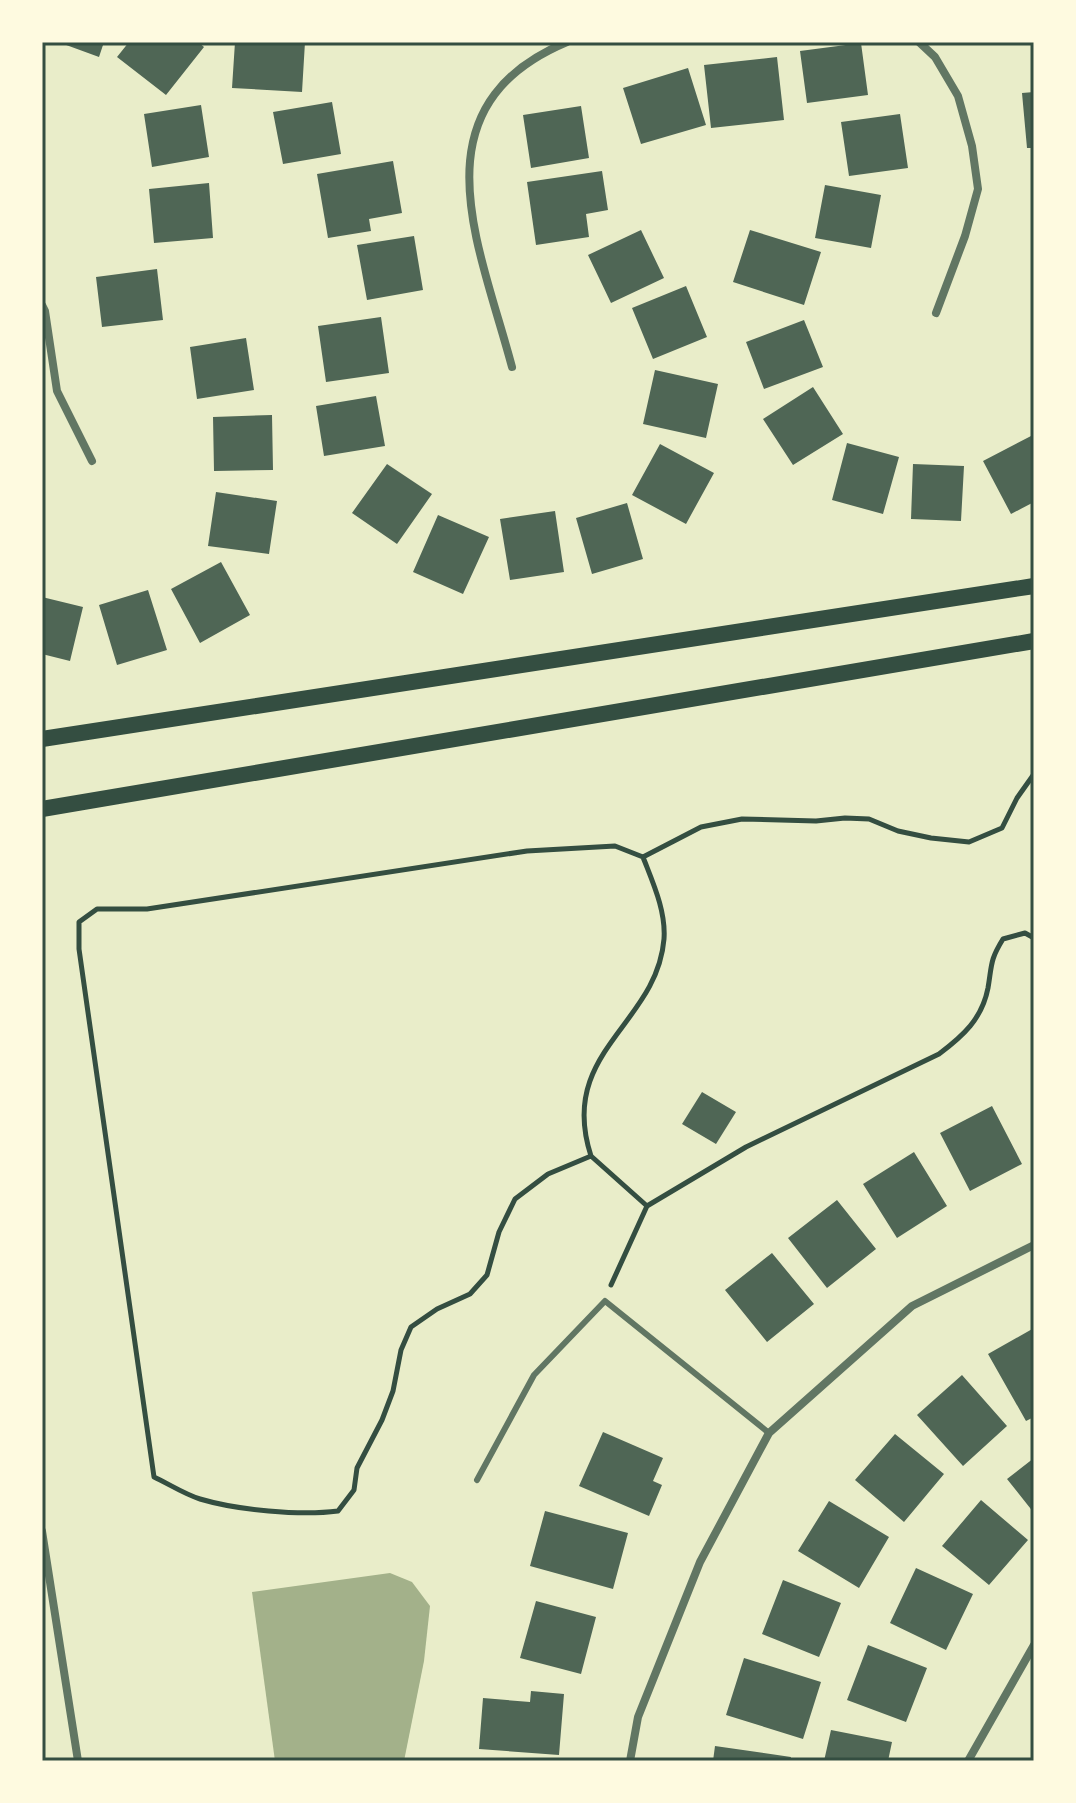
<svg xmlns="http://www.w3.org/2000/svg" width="1076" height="1803" viewBox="0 0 1076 1803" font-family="Poppins,sans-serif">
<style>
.water{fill:#a3b18a}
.building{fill:#4f6655}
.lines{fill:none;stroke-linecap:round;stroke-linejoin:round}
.path{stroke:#344e41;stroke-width:5}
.service{stroke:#617663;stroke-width:6}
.minor{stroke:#617663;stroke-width:8}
.secondary{stroke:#344e41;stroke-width:16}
.neatline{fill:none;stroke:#344e41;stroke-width:3}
</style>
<rect width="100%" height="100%" fill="#e9edc9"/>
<path class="water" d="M390,1573L412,1582L430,1606L424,1661L404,1761H275L252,1592Z"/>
<path class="building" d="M58,42H104L99,57Z
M129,42H198L204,47L166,95L117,57Z
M235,42H305L302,92L232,88Z
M861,43L868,95L807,103L800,51Z
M777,57L784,120L711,128L704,65Z
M688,68L706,125L641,144L623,88Z
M1034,92V148H1027L1022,93Z
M332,102L341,154L283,164L273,112Z
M201,105L209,157L152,167L144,114Z
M581,106L589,158L531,168L523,115Z
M900,114L908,168L849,176L841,122Z
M393,161L402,213L369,219L371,231L328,238L317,174Z
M602,171L608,210L586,214L589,237L536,245L527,182Z
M209,183L213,238L154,243L149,189Z
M825,185L881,195L871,248L815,238Z
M641,230L664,278L611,303L588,255Z
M750,230L821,252L804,305L733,282Z
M414,236L423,290L367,300L357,245Z
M157,269L163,320L102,327L96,277Z
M686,286L707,337L653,359L632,308Z
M381,317L389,373L326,382L318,326Z
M804,320L823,367L764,389L746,342Z
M246,338L254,390L197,399L190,347Z
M655,370L718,384L706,438L643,424Z
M813,387L843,434L793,465L763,419Z
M376,396L385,446L324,456L316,406Z
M272,415L273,470L214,471L213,417Z
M1031,436L1034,442V502L1011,514L983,461Z
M847,443L899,457L883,514L832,500Z
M660,444L714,473L686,524L632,495Z
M387,464L432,494L397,544L352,513Z
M913,464L964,466L961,521L911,519Z
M216,492L277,501L269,554L208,546Z
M627,503L643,559L592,574L576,518Z
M555,511L564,572L510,580L500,519Z
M438,515L489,537L463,594L413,572Z
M221,562L250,615L200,643L171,589Z
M148,590L167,650L117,665L99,605Z
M42,597L83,607L70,661L42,654Z
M702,1092L736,1112L716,1144L682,1124Z
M992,1106L1022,1164L970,1191L940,1133Z
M914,1152L947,1206L897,1238L863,1184Z
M837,1200L876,1249L827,1288L788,1238Z
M772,1253L814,1304L767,1342L725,1290Z
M1034,1328V1417L1026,1421L988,1354Z
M962,1375L1007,1426L963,1466L917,1415Z
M603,1432L663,1458L653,1481L662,1485L649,1516L579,1486Z
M895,1434L944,1474L904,1522L855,1480Z
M1034,1458V1513L1007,1479Z
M981,1500L1028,1540L989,1585L942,1546Z
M829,1501L889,1537L859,1588L798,1551Z
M545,1511L628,1533L613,1589L530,1566Z
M916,1568L973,1594L946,1650L890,1623Z
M783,1580L841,1603L819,1657L762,1634Z
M536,1601L596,1617L581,1674L520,1658Z
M868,1645L927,1668L906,1722L847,1700Z
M744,1658L821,1682L803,1739L726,1715Z
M531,1691L564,1694L559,1755L479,1749L483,1698L530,1702Z
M831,1730L892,1742L888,1761H824Z
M715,1746L791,1757L790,1761H713Z"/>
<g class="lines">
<path class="path" d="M643,857L701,827L742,819L816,821L845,818L869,819L898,831L931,838L969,842L1002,828L1017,798L1034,774
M591,1156C557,1052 657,1025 664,939C666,911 653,883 643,857L615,846L527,851L147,909H97L79,922V949L154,1477C169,1484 184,1494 200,1499C237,1510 300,1516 338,1511L354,1490L357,1468L382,1420L393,1391L401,1350L411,1327L437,1309L470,1294L487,1275L499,1232L515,1199L548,1174L591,1156L647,1206L611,1285
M647,1206L746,1147L939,1054C963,1036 982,1019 988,988C992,964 990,960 1003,939L1025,933L1034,938"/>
<path class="service" d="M477,1480L534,1375L605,1301L769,1433"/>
<path class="minor" d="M919,42L935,57L958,96L972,146L978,189L965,236L936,313
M42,305L45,311L57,391L92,461
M512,367C480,246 412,107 567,42
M42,1531L78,1761
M630,1761L638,1717L700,1562L769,1433L912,1306L1034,1245
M968,1761L1034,1645"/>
<path class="secondary" d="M42,739L1034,586
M42,809L1034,641"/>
</g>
<rect width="1076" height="1803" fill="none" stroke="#fefae0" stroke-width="88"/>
<rect x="44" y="44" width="988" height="1715" class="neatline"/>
</svg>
